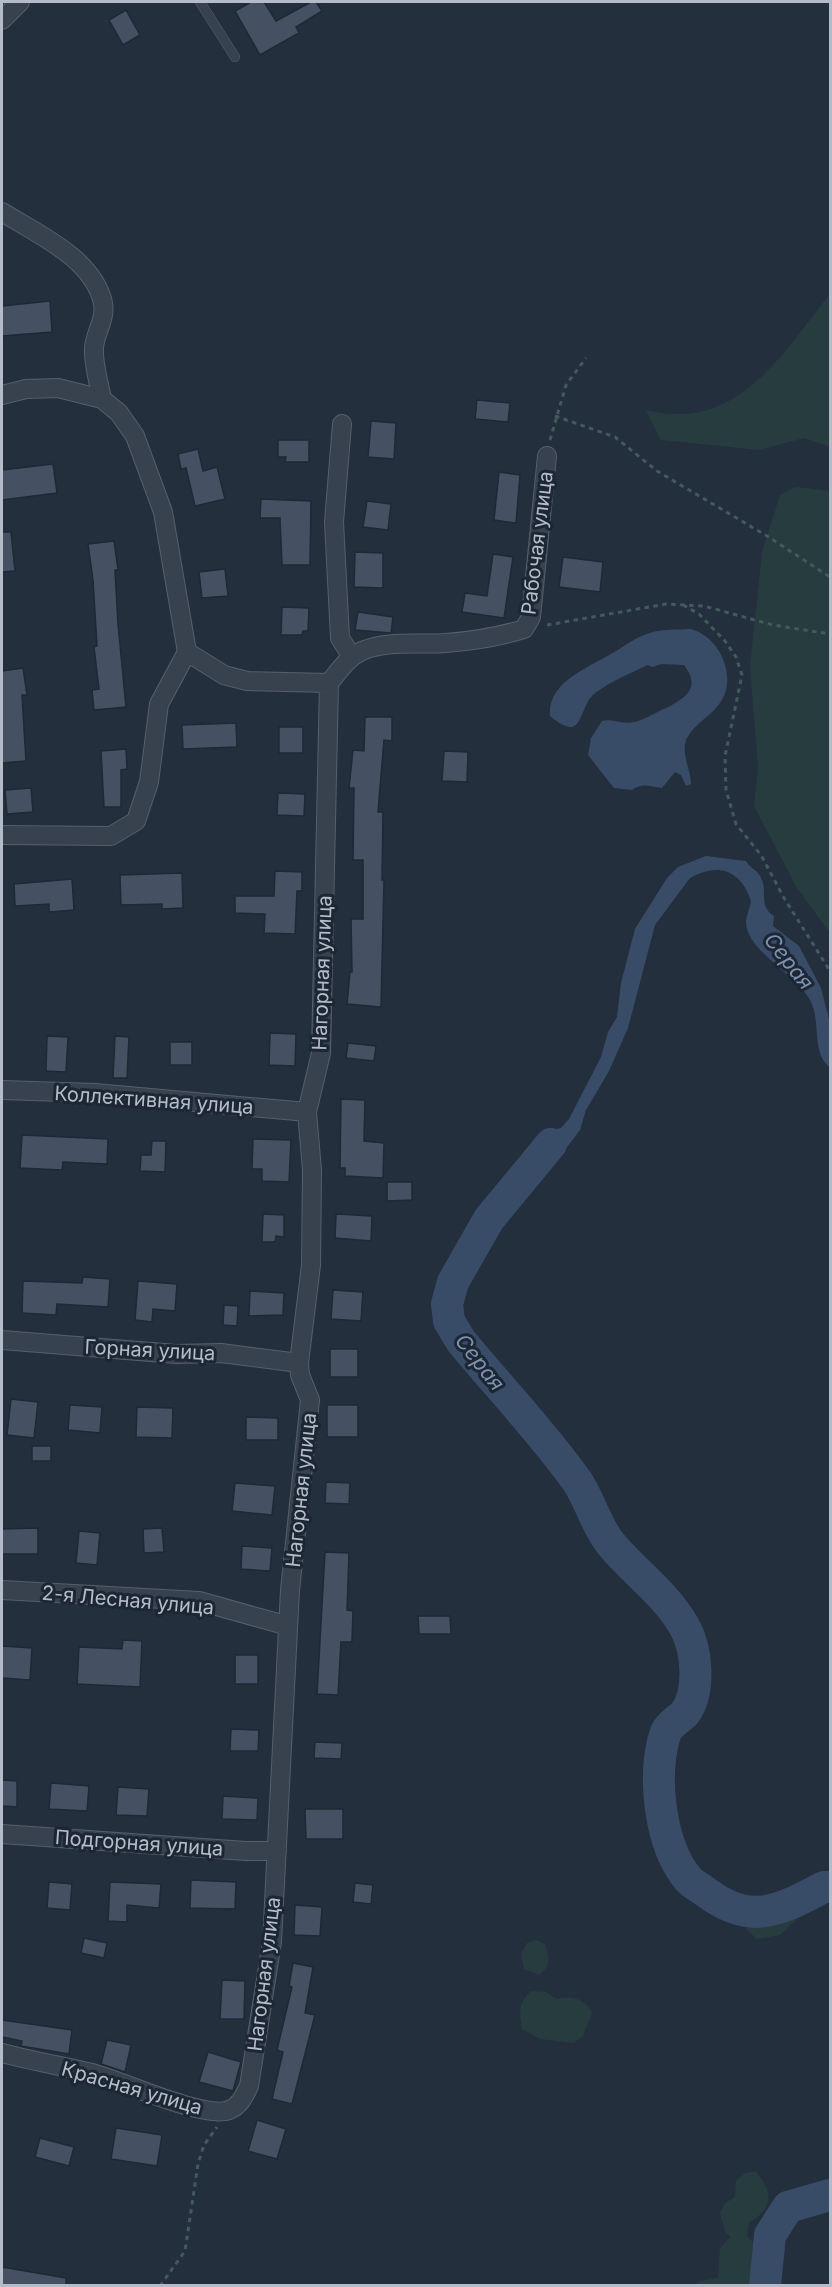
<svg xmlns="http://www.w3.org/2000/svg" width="832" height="2287" viewBox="0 0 832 2287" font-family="Inter,sans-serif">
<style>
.green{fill:#263c3f}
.water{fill:#394c67}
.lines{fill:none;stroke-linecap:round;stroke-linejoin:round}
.river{stroke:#394c67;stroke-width:32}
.building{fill:#455162;stroke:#1f2835;stroke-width:1.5}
.lane-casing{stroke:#565f6c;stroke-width:10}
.street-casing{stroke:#565f6c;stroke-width:20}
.path{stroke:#44595c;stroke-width:3;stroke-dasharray:4.5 4.5;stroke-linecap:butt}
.lane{stroke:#38414e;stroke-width:9}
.street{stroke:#38414e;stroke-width:18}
.labels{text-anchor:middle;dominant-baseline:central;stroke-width:6;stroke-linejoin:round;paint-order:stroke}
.street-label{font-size:20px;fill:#b4bcc9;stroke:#1d2633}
.water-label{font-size:21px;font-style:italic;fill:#7c92b1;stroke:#1d2633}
</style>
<rect width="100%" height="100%" fill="#242f3e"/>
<path class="green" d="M830,294V447L804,438L759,450L661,440L646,410C737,433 781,355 830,294Z
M796,487L830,491V933L797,888L754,806L758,766L750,667L762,552L780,495Z
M802,1889L808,1896L810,1907L780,1935L757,1939L747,1930V1921L763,1908L775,1905L791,1891Z
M536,1940L545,1944C550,1958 551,1966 539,1975L524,1969L521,1954L527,1943Z
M531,1991L546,1992L557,1999C573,1995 584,1999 592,2013L583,2036L574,2043L540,2039L522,2029C519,2013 518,2003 531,1991Z
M756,2171C774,2195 774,2207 749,2223L747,2236L775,2264L763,2279V2285H694L700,2281L718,2278L720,2248L730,2237L725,2231L720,2213L725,2203L735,2197L736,2181L745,2173Z
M830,2179V2207H824C815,2193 819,2189 830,2179Z"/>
<path class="water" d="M690,629C718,635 737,674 722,700C713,715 695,723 687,738C680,752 691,770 691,784L686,786L681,775L675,772L662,788C650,787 643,782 632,790L614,788L588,755L591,738L602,721C613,718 623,725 634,722C641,721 649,716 656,713C678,702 705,692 684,665L662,664L652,667L648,665C636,670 604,685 594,694C577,709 585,745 550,716C547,683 587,668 611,654C625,646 637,636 653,632C664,629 678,630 690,629Z
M706,856L746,861C750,868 757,870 760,876C769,890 757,905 774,916L773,926L799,946L821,988L830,1023V1068C810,1050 822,1022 810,1000C796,974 748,952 746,923C746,916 750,908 751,901C741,870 718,862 690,878L655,925L628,1028L609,1071L586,1110L580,1130L564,1151L552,1153L545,1160L530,1181L518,1174L549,1131L561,1128L569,1119L601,1057L608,1032L617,1017L621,983L635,929L667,878L678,867Z"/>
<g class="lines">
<path class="river" d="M551,1144L489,1219L453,1282L447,1304L449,1321L461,1341C499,1387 542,1432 577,1481C590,1500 596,1526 611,1544C634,1572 666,1594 684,1626C697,1648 701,1691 685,1713C679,1719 669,1725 666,1732C651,1773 660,1847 689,1880C694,1885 702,1889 707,1893C753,1927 781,1909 824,1887H830
M765,2286L770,2235L788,2207L830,2195"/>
</g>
<path class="building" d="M251,2H264L276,21L311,2H316L322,11L296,27L299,33L260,55L235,11Z
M126,10L140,35L123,45L109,20Z
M50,301L52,332L2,336V306Z
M477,400L510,403L508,422L475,419Z
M371,421L396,423L394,459L368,457Z
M278,440H309V462H285L286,457H278Z
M198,449L203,471L217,467L225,499L195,506L186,468L181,469L178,454Z
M53,464L57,493L2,500V470Z
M499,472L520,475L516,523L494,520Z
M261,499L311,501L310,565H282L280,518H260Z
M367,501L391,504L388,530L363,527Z
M2,532H11L15,571L2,572Z
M114,541L118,570H115L118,624L126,707L94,710L92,690L99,689L94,647L97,646L93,580L88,544Z
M355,552L383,553V588L354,587Z
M493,554L513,557L504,618L462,612L465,593L487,596Z
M563,557L603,562L600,592L559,587Z
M225,569L228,596L202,598L199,572Z
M282,607L309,608L308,631H303L302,635H281Z
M358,612L393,617L391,633L355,630Z
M23,668L27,695H22L26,761L2,763V671Z
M365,717H392V741L384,740L378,812H383L382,880H384L381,1007L347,1004L350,972H352L351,919H363V860H353L354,788H349L353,750L364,751Z
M236,723L237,747L183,749L182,725Z
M279,727H303V753H279Z
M126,749L127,769L121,770V807H104L101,751Z
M444,751L468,752L467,782L442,781Z
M31,788L33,812L7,814L5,790Z
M278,793L305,794L304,816L277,815Z
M275,871L302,872V891H297L295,934L264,933L265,914L235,913V896H274Z
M182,873L183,908L162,909V904L121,905L120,875Z
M72,879L74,910L49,912V904L15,906L14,884Z
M270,1033L296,1034L295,1066L269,1065Z
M47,1036L68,1037L66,1072L46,1071Z
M115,1036L129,1037L127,1078H113Z
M170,1042H192V1065H170Z
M348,1043L376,1046L374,1061L346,1058Z
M341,1099L365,1100L364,1141L384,1143L383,1178L345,1176V1168H340Z
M22,1135L108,1139L107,1164L63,1162L62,1170L20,1168Z
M253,1139L291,1140L289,1182L262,1181V1169H252Z
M152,1141H166L165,1172L140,1171L141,1155H151Z
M387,1182H412V1200L387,1201Z
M263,1214L284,1215V1237L276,1236L275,1242H262Z
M336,1214L372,1216L371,1241L335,1238Z
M83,1277L110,1279L108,1307L57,1304L56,1315L22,1313L23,1281L82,1283Z
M138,1281L177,1284L175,1311L153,1309L152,1322L135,1320Z
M333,1290L363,1292L361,1321L331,1319Z
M250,1291L284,1293L283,1315L249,1316Z
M224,1305L238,1306L237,1326L223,1325Z
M330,1349H358V1377H330Z
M11,1399L38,1402L34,1438L7,1435Z
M70,1405L102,1407L100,1433L68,1430Z
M327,1405H358V1437H327Z
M137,1407L173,1408L172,1438L136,1437Z
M246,1417L278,1418V1440H246Z
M32,1446H51V1461H32Z
M326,1482L350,1483L349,1504L325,1503Z
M235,1483L275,1486L272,1515L232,1511Z
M38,1528V1554H2V1529Z
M162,1528L164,1552L144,1553L143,1529Z
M79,1531L100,1533L97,1565L76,1563Z
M242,1546L272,1548L270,1571L241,1569Z
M325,1552L349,1553L347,1610L353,1611L352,1642H341L338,1695L317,1694Z
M418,1616H450L451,1634H419Z
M123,1640L142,1641L140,1687L77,1684L79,1647L122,1649Z
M2,1646L32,1648L30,1680L2,1678Z
M235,1655H258V1684H235Z
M231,1729L259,1730L258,1751H230Z
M315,1742L342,1743L341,1759L314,1758Z
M2,1780L17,1781V1807L2,1806Z
M51,1783L89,1786L87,1811L49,1809Z
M118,1787L149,1789L147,1816L116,1815Z
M223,1796L258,1798L257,1820L222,1819Z
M305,1809H343V1839H306Z
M191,1880L236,1882L235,1909L190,1908Z
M49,1882L72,1884L70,1910L47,1908Z
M110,1882L161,1884L159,1908L127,1905V1922L108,1921Z
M355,1883L373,1885L371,1904L353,1902Z
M295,1905L322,1907L320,1936L294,1935Z
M84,1938L107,1943L104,1958L81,1953Z
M293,1963L313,1967L305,2013L315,2015L292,2104L272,2099L283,2052L277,2050L292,1987L289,1986Z
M222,1980L245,1981L244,2019H220Z
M2,2020L72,2030L69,2054L21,2046L22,2041L2,2037Z
M107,2040L131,2045L125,2072L101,2064Z
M208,2052L241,2062L233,2091L199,2082Z
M257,2120L286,2129L277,2159L248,2151Z
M116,2128L162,2135L157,2166L111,2159Z
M40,2138L74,2147L69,2166L35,2157Z
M2,2267L66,2278V2286H2Z"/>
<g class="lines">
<defs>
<path id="lane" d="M200,2L235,57"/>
<path id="street" d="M2,20L20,2
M2,212C37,234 93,258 103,303C106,320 95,332 94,348C93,364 99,383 102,399
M2,395L26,389L58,388L102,399L119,413L135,436L163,512L187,652L159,704L149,782L136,821L111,836L2,835
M342,424L334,522L340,638L352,657
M187,652L224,675L247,681L329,683C339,671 348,657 362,651C387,640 419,645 446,643C473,641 498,637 524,629L531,617L547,456
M2,1090L95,1093L307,1112
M2,1340L176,1354L221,1353L299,1363
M2,1590L199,1601L288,1626
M2,1834L246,1851H277
M2,2053C31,2061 62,2066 92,2073C120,2080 205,2120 229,2110C240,2106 244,2096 249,2086L272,1942L290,1590L310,1400L300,1375L299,1363L311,1265L312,1170L307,1112L321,1053L329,683"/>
</defs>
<use href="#lane" class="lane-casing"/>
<use href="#street" class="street-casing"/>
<path class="path" d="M555,416L615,437L657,471L767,536L830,577
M550,440L566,385L586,358
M683,605L699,614L725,641L736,657L742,675L725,756L726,790L736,824L761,855L784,898L830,971
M547,625L666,604L704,606L773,625L830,634
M160,2286L185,2251L198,2164L204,2145L217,2127"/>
<use href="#lane" class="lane"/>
<use href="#street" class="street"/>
</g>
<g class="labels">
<g class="street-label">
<text transform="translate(537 543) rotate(-83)">Рабочая улица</text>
<text transform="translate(322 973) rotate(-88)">Нагорная улица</text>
<text transform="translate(154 1100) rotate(4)">Коллективная улица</text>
<text transform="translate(150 1350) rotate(3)">Горная улица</text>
<text transform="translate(301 1490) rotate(-84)">Нагорная улица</text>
<text transform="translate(128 1600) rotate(5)">2-я Лесная улица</text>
<text transform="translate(139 1843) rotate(4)">Подгорная улица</text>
<text transform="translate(264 1974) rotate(-83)">Нагорная улица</text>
<text transform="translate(132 2088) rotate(16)">Красная улица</text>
</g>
<g class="water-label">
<text transform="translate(789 961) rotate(52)">Серая</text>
<text transform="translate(480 1362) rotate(52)">Серая</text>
</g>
</g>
<rect width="832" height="2287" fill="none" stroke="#b4bcc9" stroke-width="6"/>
</svg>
